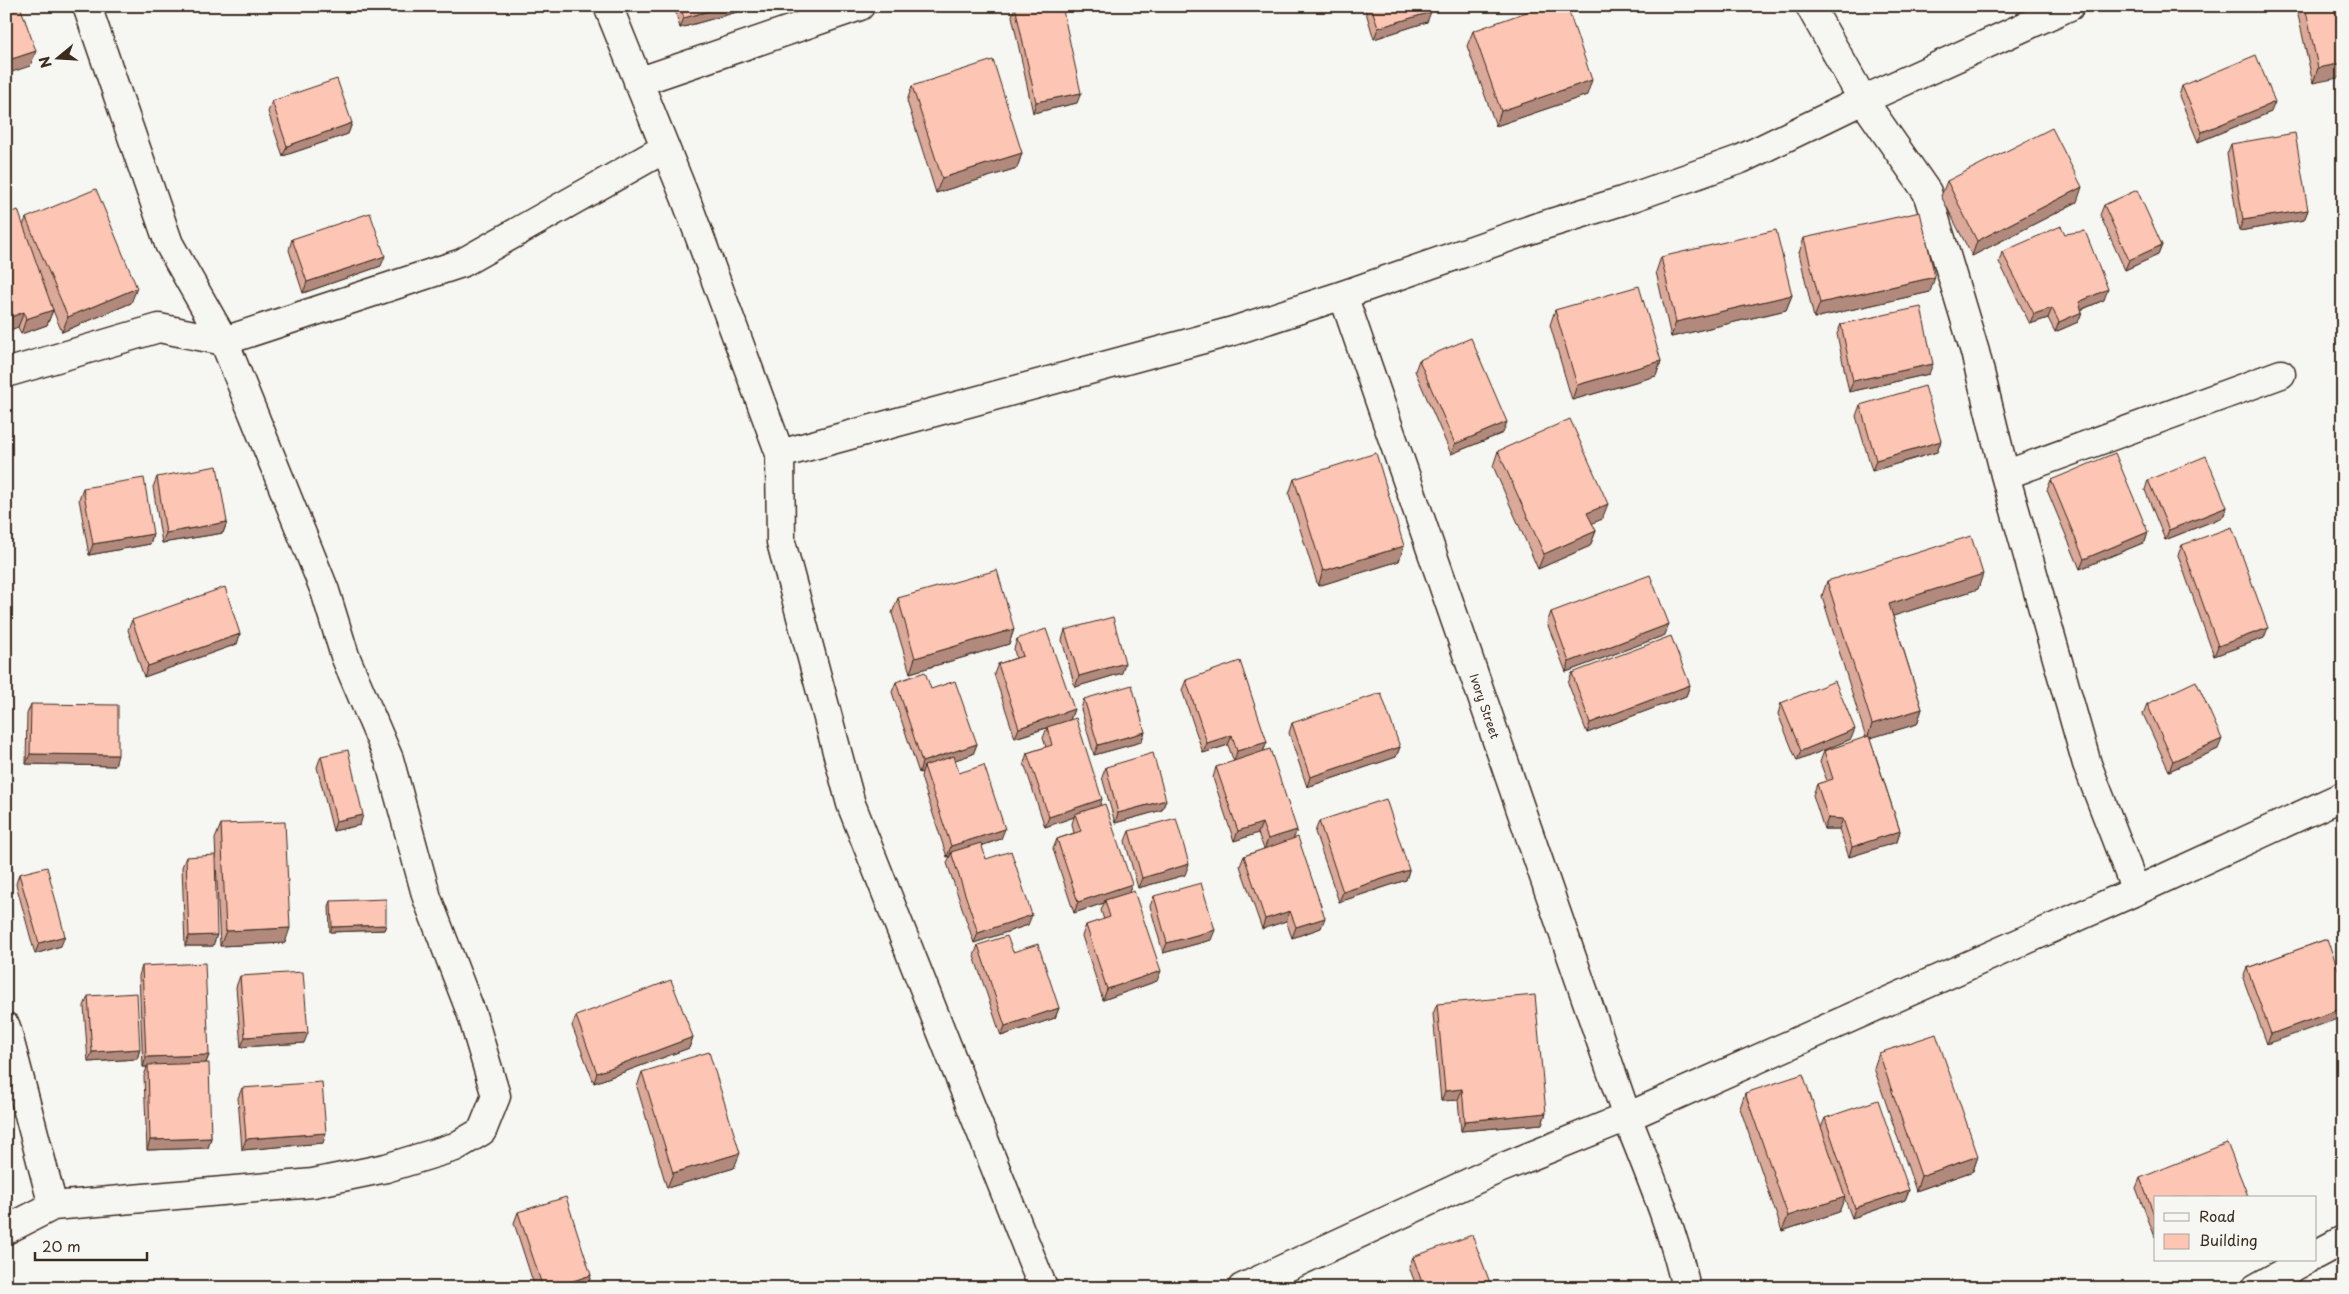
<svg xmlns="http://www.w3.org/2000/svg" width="2349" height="1294" viewBox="0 0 2349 1294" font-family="'Playpen Sans',sans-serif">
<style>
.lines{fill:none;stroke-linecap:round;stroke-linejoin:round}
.minor-casing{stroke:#3b2a1e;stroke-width:31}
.minor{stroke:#f6f6f2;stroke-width:28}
.wall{fill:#daa99a;stroke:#3b2a1e}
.shaded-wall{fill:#b18a7d;stroke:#3b2a1e}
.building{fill:#fdc5b3;stroke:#3b2a1e}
.labels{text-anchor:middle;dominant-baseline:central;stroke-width:4;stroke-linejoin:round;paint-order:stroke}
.street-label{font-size:12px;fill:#3b2a1e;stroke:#f6f6f2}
</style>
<rect width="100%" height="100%" fill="#f6f6f2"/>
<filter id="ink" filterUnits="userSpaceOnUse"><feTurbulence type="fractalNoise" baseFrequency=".02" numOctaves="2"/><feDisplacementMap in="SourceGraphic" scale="10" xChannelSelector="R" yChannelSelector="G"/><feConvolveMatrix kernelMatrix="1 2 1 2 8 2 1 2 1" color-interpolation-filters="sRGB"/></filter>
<g filter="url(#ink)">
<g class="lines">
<defs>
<path id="minor" d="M608,6L685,197L780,454L781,542L851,804L1043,1288
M1810,6L1863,100L1927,192L1975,352L2005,475L2087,764L2136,891
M638,82L860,6
M1343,295L1627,1117C1649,1173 1673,1229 1686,1288
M6,373L159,328L224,341L462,263L664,149
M780,454L1233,331L1343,295L1538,227L1622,201L1741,159L1863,100L2070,6
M2005,475L2281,374
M6,1027L53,1206
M6,1230L53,1206L313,1183L386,1168L455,1147L482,1131L496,1096L472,1015L427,898L389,759L345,656L325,591L224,341L169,244L87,6
M2315,1255L2343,1240
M1242,1288L1494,1171L1627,1117L2136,891L2343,796
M2256,1288L2306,1260"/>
</defs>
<use href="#minor" class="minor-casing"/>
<use href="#minor" class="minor"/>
</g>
<path class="wall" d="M674,6H758L680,28Z
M1015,6L1077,103L1033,113L1012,16Z
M1364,6H1429L1427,22L1374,39Z
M2296,6H2343L2313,83Z
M1473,31L1587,95L1496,126L1467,46Z
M912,86L1022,153L1017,168L936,193L907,101Z
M2182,86L2271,112L2198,142L2179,96Z
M272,101L352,123L348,134L283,156L268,112Z
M2231,144L2308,210L2304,220L2239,231L2227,154Z
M1947,181L2077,202L1972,256L1941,196Z
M2104,205L2162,245L2158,255L2125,270L2100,215Z
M26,218L131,303L62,332L52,308L53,310L47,325L21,334L18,327L23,226Z
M2065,234L2104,300L2081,310L2082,312L2078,322L2055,332L2048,318L2030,324L1999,262L2002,252Z
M1804,238L1930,292L1814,318L1799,253Z
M292,239L381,266L303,293L289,250Z
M1661,257L1792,295L1786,310L1671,337L1656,272Z
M1555,310L1661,361L1656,376L1572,400L1550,325Z
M1841,324L1929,374L1849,392L1837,334Z
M1419,360L1503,433L1451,454L1415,371Z
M1860,405L1941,441L1937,452L1872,471L1856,416Z
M1498,451L1602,519L1592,523L1596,531L1590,546L1538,569L1493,466Z
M157,477L227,522L223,533L162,543L153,487Z
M1294,479L1404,546L1399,561L1318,586L1289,494Z
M2051,480L2148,532L2145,542L2080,569L2047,490Z
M2148,480L2227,507L2223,517L2165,540L2145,490Z
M83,488L153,534L150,544L89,555L79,499Z
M2182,545L2264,638L2214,656L2178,555Z
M1827,581L1978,589L1893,616L1922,709L1917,724L1870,738L1900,831L1897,842L1849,857L1839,829H1824L1813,795L1817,784L1827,781L1820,762L1824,751L1866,738L1822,596Z
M898,598L1014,629L1009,644L910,673L892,613Z
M1551,612L1665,635L1566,672L1547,623Z
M132,620L240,634L237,644L144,677L128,630Z
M1065,630L1122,673L1075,687L1062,640Z
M1017,639L1074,709L1070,720L1100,805L1157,981L1103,1000L1082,936L1086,925L1104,920L1101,910L1104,903L1074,913L1053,849L1057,839L1074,833L1072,824L1074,817L1045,827L1024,763L1027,753L1046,747L1043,738L1047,728L1015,738L994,674L998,664L1016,658L1014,649Z
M1572,673L1690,685L1686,696L1587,733L1568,683Z
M1186,680L1267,742L1263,752L1294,839L1321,928L1292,938L1286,921L1262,929L1240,866L1244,856L1264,849L1258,833L1234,841L1213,778L1216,767L1234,762L1228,745L1203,753L1182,690Z
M896,682L931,689L977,744L973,754L955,760L959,773L1001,839L981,846L986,859L1028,925L974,943L947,863L950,856L947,857L921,777L922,772L919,773L892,692Z
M1084,699L1145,732L1141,742L1094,755L1081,709Z
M1781,703L1851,739L1797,761L1778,714Z
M31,704L115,766L26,764L27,714Z
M2147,704L2218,749L2169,771L2143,714Z
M1292,723L1400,747L1396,757L1307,787L1289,733Z
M321,756L360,825L333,831L317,767Z
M1106,767L1166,800L1162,810L1115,823L1102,777Z
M1319,821L1409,870L1406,880L1339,902L1315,832Z
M221,824L285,943L220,946L215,839Z
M1129,831L1185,875L1138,888L1125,841Z
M186,857L213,946H185L182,867Z
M19,874L61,946L35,954L16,884Z
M1154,896L1211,940L1163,953L1150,906Z
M331,901L386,925L384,930L330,932L329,906Z
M2327,939L2267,1044L2243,978L2247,968Z
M978,945L1013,952L1059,1008L1055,1018L1001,1036L974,956Z
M142,966L209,1055L206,1063L211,1138L208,1148L147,1150L144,1076L147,1067H143L139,976Z
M240,976L304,1043L241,1047L236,987Z
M88,996L140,1049L137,1059L88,1062L84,1006Z
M1437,1004L1546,1113L1542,1124L1461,1131L1458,1100L1441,1101L1433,1014Z
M576,1016L693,1037L689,1048L594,1083L572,1026Z
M1879,1053L1978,1156L1973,1171L1916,1191L1874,1068Z
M642,1072L734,1168L667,1188L637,1087Z
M242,1088L323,1143L242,1150L238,1098Z
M1745,1093L1821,1128L1825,1118L1909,1190L1905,1200L1852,1218L1844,1197L1839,1212L1782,1231L1740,1108Z
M2140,1178L2155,1198V1237L2136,1188Z
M518,1212L591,1275L588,1285L580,1288H535L514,1223Z
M1413,1257L1492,1288H1417L1409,1267Z"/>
<path class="shaded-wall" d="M726,6H758L680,28L684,18Z
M1868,6H1879L1866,10Z
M1431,12L1427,22L1374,39L1378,28Z
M36,51L30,66L6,74V61Z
M2343,63V77L2313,83L2318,68Z
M1592,80L1587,95L1496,126L1501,111Z
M1081,93L1077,103L1033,113L1036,102Z
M2275,102L2271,112L2198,142L2202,132Z
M352,123L348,134L283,156L287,146Z
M1022,153L1017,168L936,193L942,178Z
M2082,187L2077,202L1972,256L1977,241Z
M2308,210L2304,220L2239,231L2243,220Z
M2162,245L2158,255L2125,270L2129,260Z
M385,256L381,266L303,293L307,282Z
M1935,277L1930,292L1814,318L1820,303Z
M137,288L131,303L62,332L68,317Z
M2108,289L2104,300L2075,312L2079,302Z
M1792,295L1786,310L1671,337L1676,322Z
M2052,308L2048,318L2030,324L2034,314Z
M53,310L47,325L21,334L26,319Z
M24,312L18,327L6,332V319Z
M2082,312L2078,322L2055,332L2059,322Z
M1661,361L1656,376L1572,400L1577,385Z
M1933,364L1929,374L1849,392L1853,381Z
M1507,422L1503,433L1451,454L1455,444Z
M1941,441L1937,452L1872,471L1876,460Z
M1608,504L1602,519L1582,528L1587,513Z
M2227,507L2223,517L2165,540L2169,530Z
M227,522L223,533L162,543L166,533Z
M1596,531L1590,546L1538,569L1544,554Z
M2148,532L2145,542L2080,569L2084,559Z
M153,534L150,544L89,555L93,544Z
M1404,546L1399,561L1318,586L1323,571Z
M1983,574L1978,589L1884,619L1889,604Z
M1669,624L1665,635L1566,672L1569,662Z
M2268,628L2264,638L2214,656L2218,646Z
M1014,629L1009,644L910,673L915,658Z
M240,634L237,644L144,677L148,666Z
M1125,663L1122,673L1075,687L1079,676Z
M1690,685L1686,696L1587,733L1590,723Z
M1074,709L1070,720L1015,738L1019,728Z
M1922,709L1917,724L1867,739L1872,724Z
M1855,729L1851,739L1797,761L1801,751Z
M1145,732L1141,742L1094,755L1098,745Z
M1232,735L1228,745L1203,753L1207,743Z
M2222,739L2218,749L2169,771L2173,761Z
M1267,742L1263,752L1234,762L1237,751Z
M977,744L973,754L926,770L924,766L922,772L919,773L922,762Z
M1400,747L1396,757L1307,787L1310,777Z
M30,754L118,755L115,766L26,764Z
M1102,799L1099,809L1075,814L1074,817L1045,827L1049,817Z
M1166,800L1162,810L1115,823L1118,813Z
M363,815L360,825L333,831L336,821Z
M1828,818L1843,819L1839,829H1824Z
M1262,823L1258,833L1234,841L1238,831Z
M1005,829L1001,839L952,855L951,852L950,856L947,857L951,846Z
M1297,830L1293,840L1264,850L1268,839Z
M1900,831L1897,842L1849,857L1852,847Z
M1189,864L1185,875L1138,888L1142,878Z
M1409,870L1406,880L1339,902L1343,892Z
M1132,884L1128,895L1105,900L1104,903L1074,913L1078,902Z
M1290,911L1286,921L1262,929L1265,919Z
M1032,915L1028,925L974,943L978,933Z
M1325,918L1321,928L1292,938L1296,927Z
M386,925L384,930L330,932L332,927Z
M290,928L285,943L220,946L226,931Z
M1215,930L1211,940L1163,953L1167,943Z
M217,935L213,946H185L189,936Z
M65,936L61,946L35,954L39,943Z
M1161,971L1157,981L1103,1000L1107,989Z
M1059,1008L1055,1018L1001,1036L1005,1026Z
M2343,1008V1017L2267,1044L2271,1034Z
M308,1033L304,1043L241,1047L245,1037Z
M693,1037L689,1048L594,1083L597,1073Z
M140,1049L137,1059L88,1062L92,1052Z
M209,1055L205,1065L143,1067L146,1057Z
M1462,1089L1458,1100L1441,1101L1445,1091Z
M1546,1113L1542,1124L1461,1131L1465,1121Z
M326,1133L323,1143L242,1150L246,1139Z
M211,1138L208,1148L147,1150L150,1140Z
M740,1153L734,1168L667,1188L673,1173Z
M1978,1156L1973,1171L1916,1191L1921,1176Z
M1909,1190L1905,1200L1852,1218L1855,1208Z
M1845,1197L1839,1212L1782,1231L1788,1216Z
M591,1275L588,1285L580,1288H552Z"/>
<path class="building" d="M6,6H20L36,51L6,61Z
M680,6H726L684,18Z
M1015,6H1062L1081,93L1036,102Z
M1371,6H1429L1431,12L1378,28Z
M1543,6H1567L1592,80L1501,111L1473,31Z
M2305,6H2343V63L2318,68Z
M2256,55L2275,102L2202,132L2182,86Z
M993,60L1022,153L942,178L912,86Z
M337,79L352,123L287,146L272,101Z
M2052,128L2082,187L1977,241L1947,181Z
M2295,133L2308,210L2243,220L2231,144Z
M96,189L137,288L68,317L26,218Z
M2137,190L2162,245L2129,260L2104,205Z
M18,210L53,310L26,319L24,312L6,319V214Z
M1920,212L1935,277L1820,303L1804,238Z
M370,213L385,256L307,282L292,239Z
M2061,226L2065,234L2085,231L2108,289L2079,302L2082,312L2059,322L2052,308L2034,314L2002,252Z
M1776,230L1792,295L1676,322L1661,257Z
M1639,286L1661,361L1577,385L1555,310Z
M1921,307L1933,364L1853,381L1841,324Z
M1471,338L1507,422L1455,444L1419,360Z
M1925,386L1941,441L1876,460L1860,405Z
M1570,419L1608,504L1587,513L1596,531L1544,554L1498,451Z
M1376,453L1404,546L1323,571L1294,479Z
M2115,453L2148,532L2084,559L2051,480Z
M2206,456L2227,507L2169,530L2148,480Z
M217,466L227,522L166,533L157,477Z
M144,478L153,534L93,544L83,488Z
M2232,527L2268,628L2218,646L2182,545Z
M1971,536L1983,574L1889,604L1922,709L1872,724L1827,581Z
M997,570L1014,629L915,658L898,598Z
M1650,575L1669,624L1569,662L1551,612Z
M225,587L240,634L148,666L132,620Z
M1113,617L1125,663L1079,676L1065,630Z
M1046,629L1074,709L1019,728L998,664L1023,656L1017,639Z
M1671,636L1690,685L1590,723L1572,673Z
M1240,661L1267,742L1237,751L1232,735L1207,743L1186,680Z
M925,672L931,689L955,681L977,744L922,762L896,682Z
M1835,681L1855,729L1801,751L1781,703Z
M2196,681L2222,739L2173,761L2147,704Z
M1132,685L1145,732L1098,745L1084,699Z
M1381,693L1400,747L1310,777L1292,723Z
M31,704L118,705V755L30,754Z
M1076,718L1102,799L1049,817L1027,753L1052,745L1047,727Z
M1869,736L1900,831L1852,847L1843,819L1828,818L1817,784L1833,779L1824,751Z
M1270,749L1297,830L1268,839L1262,823L1238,831L1216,767Z
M348,750L363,815L336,821L321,756Z
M1153,753L1166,800L1118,813L1106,767Z
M954,756L959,773L984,765L1005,829L951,846L924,766Z
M1386,799L1409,870L1343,892L1319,821Z
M1105,804L1132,884L1078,902L1057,839L1081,831L1075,814Z
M1176,818L1189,864L1142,878L1129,831Z
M285,822L290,928L226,931L221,824Z
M1298,837L1325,918L1296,927L1290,911L1265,919L1244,856Z
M981,843L986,859L1011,851L1032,915L978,933L951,852Z
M215,855L217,935L189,936L186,857Z
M47,867L65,936L39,943L19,874Z
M1201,883L1215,930L1167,943L1154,896Z
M1134,891L1161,971L1107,989L1086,925L1110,917L1105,900Z
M386,899V925L332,927L331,901Z
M1007,936L1013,952L1038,944L1059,1008L1005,1026L978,945Z
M2327,939L2343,982V1008L2271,1034L2247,968Z
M205,963L209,1055L146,1057L142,966Z
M303,972L308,1033L245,1037L240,976Z
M671,980L693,1037L597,1073L576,1016Z
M137,993L140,1049L92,1052L88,996Z
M1535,995L1546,1113L1465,1121L1462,1089L1445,1091L1437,1004Z
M1936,1034L1978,1156L1921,1176L1879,1053Z
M709,1052L740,1153L673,1173L642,1072Z
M209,1063L211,1138L150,1140L148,1065Z
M1803,1074L1845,1197L1788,1216L1745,1093Z
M322,1082L326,1133L246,1139L242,1088Z
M1878,1100L1909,1190L1855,1208L1825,1118Z
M2227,1143L2248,1196L2243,1198H2155V1217L2140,1178Z
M566,1197L591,1275L552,1288H543L518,1212Z
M1472,1235L1492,1288H1424L1413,1257Z"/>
</g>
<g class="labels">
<g class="street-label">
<text transform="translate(1485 706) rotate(71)">Ivory Street</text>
</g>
</g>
<rect width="2349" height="1294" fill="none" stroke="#f6f6f2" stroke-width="25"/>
<rect x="12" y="12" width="2324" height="1269" fill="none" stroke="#3b2a1e" stroke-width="2" filter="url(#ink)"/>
<rect x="2154" y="1196" width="162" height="65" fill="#f6f6f2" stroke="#aba49d"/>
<rect x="2164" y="1213" width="25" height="8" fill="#f6f6f2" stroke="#aba49d"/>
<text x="2199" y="1222" font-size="15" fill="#3b2a1e">Road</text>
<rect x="2164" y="1234" width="25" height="15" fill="#fdc5b3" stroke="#aba49d"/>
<text x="2199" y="1246" font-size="15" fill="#3b2a1e">Building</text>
<g transform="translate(58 58) rotate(252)" stroke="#f6f6f2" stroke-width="4" paint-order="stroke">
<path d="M0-4L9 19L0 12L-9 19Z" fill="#3b2a1e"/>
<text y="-8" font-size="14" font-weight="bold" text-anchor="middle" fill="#3b2a1e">N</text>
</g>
<path d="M35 1252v8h112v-8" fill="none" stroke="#3b2a1e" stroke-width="2.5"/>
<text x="42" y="1252" font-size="15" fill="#3b2a1e" stroke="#f6f6f2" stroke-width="4" paint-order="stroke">20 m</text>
</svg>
